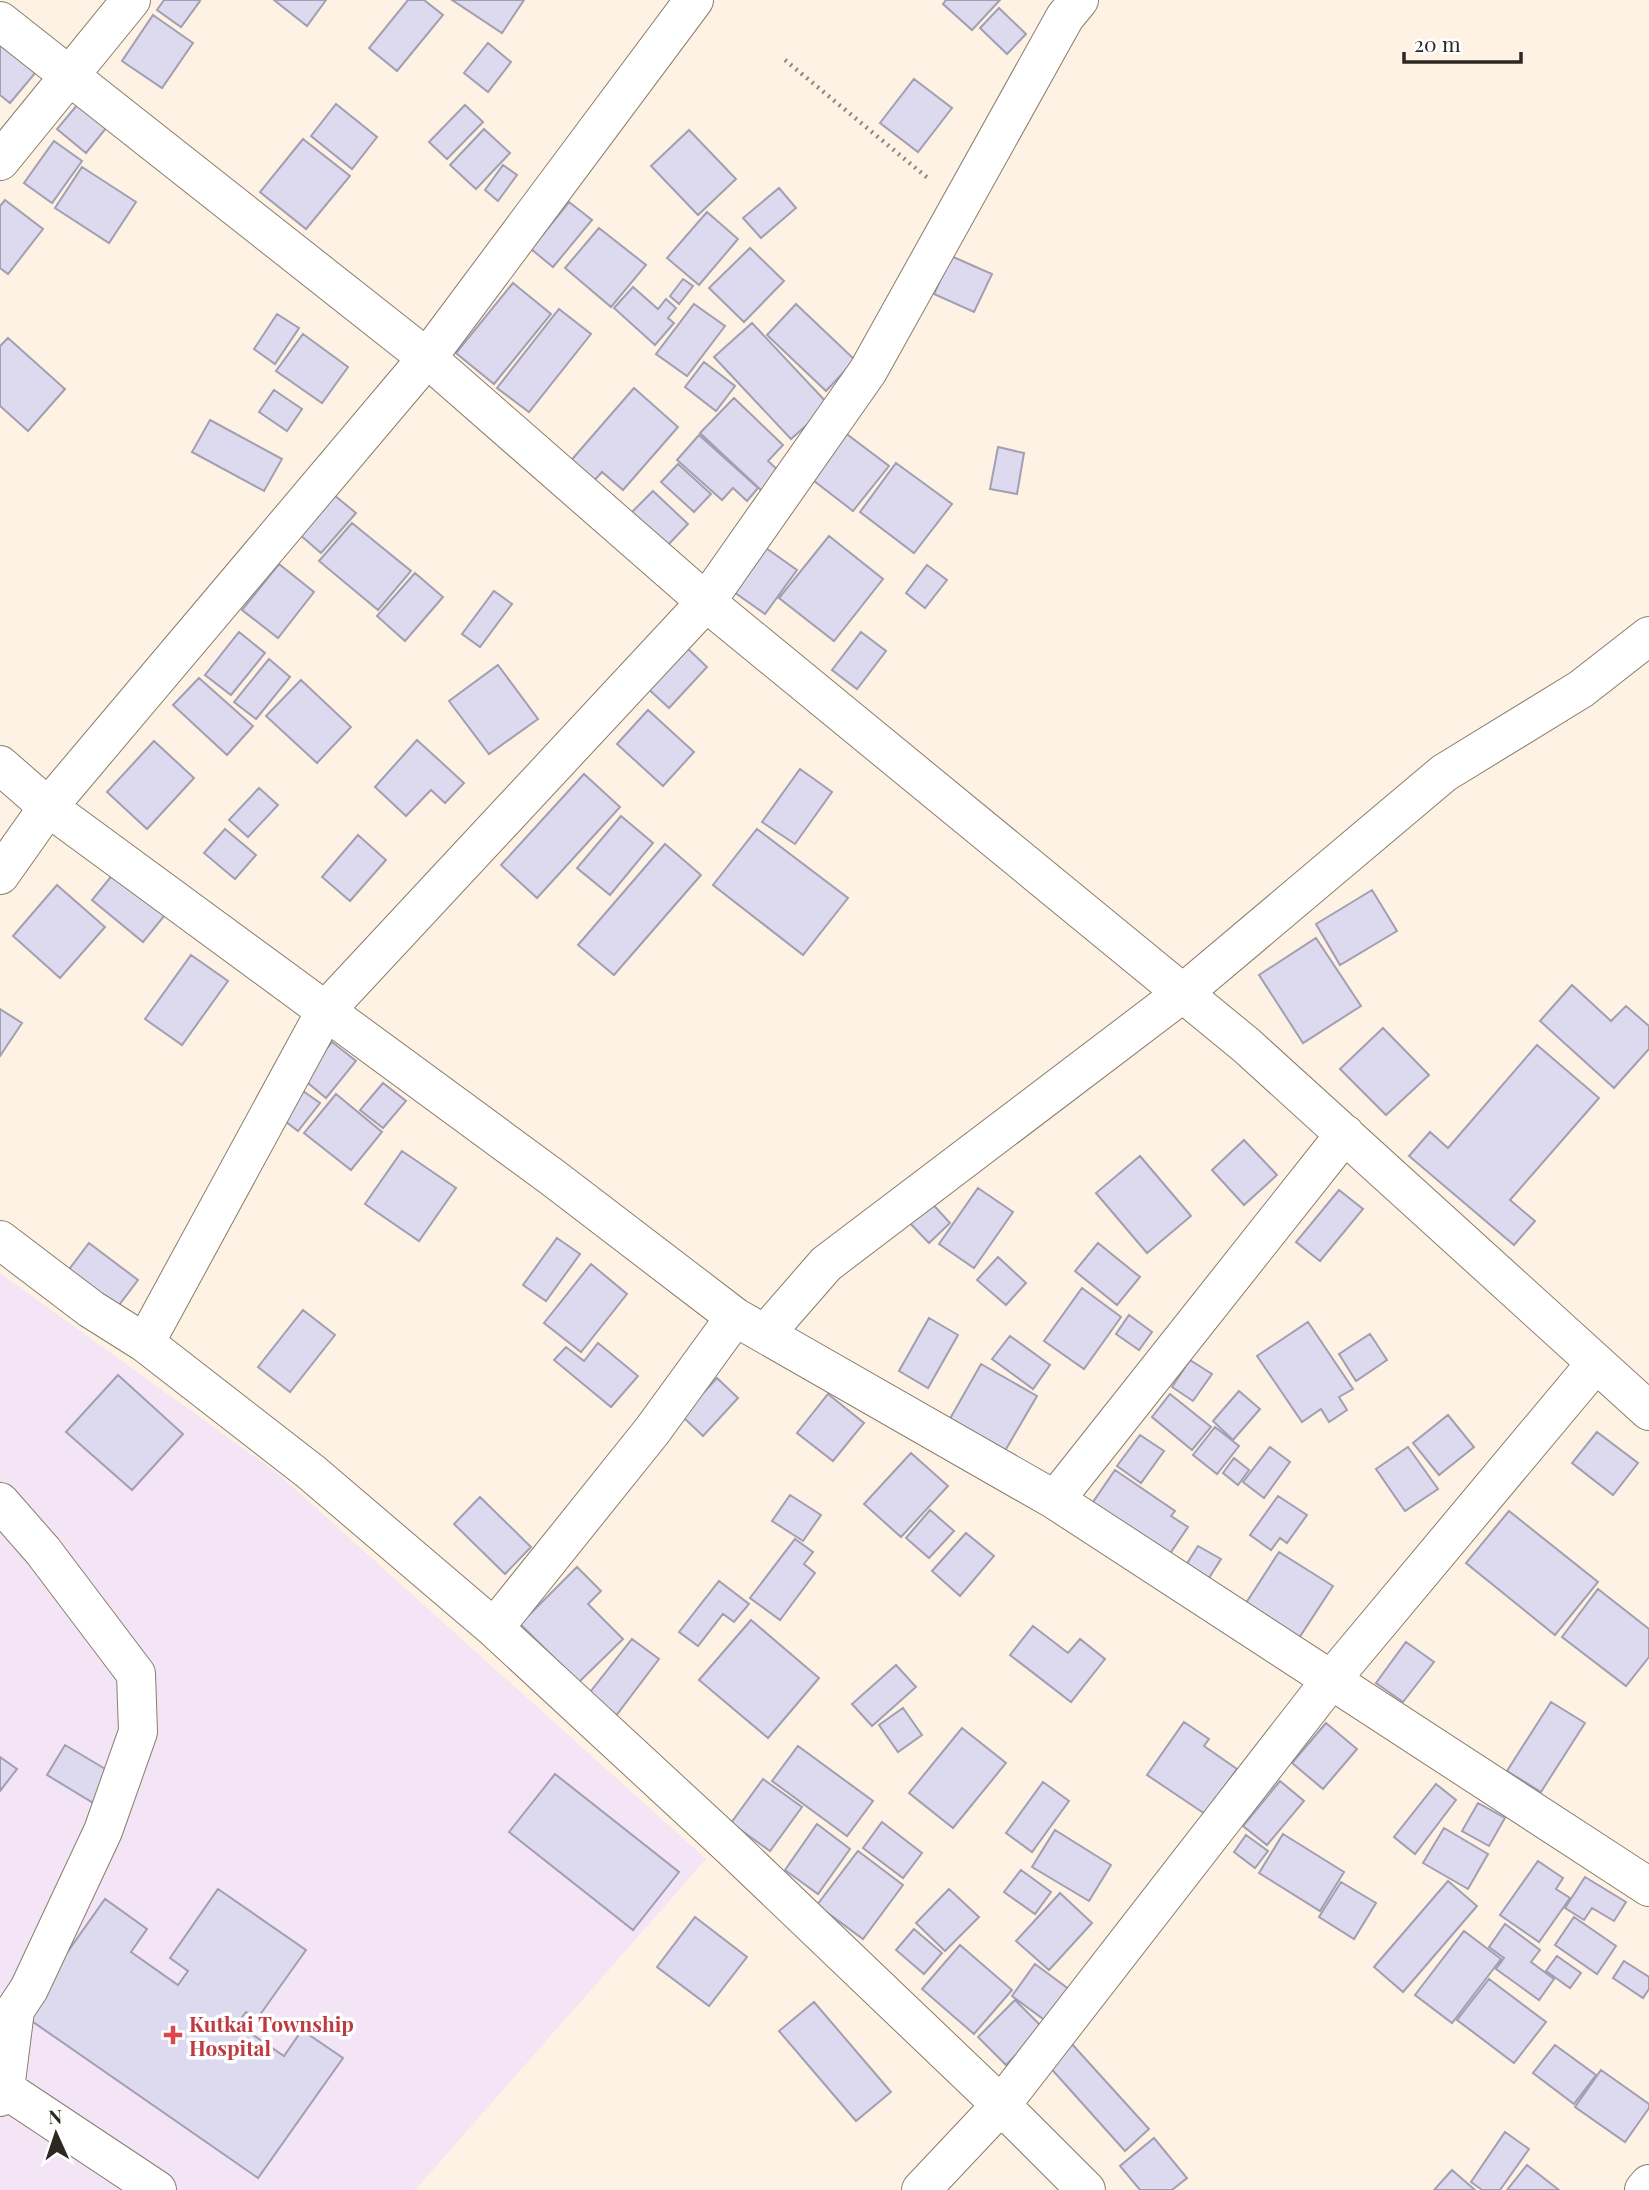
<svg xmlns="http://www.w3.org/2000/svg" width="1649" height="2190" viewBox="0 0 1649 2190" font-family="'Playfair Display',serif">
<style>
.medical{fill:#f3e4f6}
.building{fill:#ddd9ee;stroke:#a29fb3;stroke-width:2}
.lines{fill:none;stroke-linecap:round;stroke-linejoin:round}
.minor-casing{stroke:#8a7d6c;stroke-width:40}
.path{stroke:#8f877c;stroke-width:4.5;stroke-dasharray:2 5;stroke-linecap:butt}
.minor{stroke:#fff;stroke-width:38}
.health-dot{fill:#e0444e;stroke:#fff;stroke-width:2.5}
.labels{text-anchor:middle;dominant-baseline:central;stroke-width:7;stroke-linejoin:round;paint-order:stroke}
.health-label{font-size:21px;font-weight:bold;fill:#be3a42;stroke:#fff;text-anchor:start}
</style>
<rect width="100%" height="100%" fill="#fdf2e3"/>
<path class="medical" d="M0,1273L277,1473L706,1859L415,2190H0Z"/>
<path class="building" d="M164,0H198L200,1L181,27L157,10Z
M274,0H326L307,26Z
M408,0H424L443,15L397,71L369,48Z
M452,0H524L502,33Z
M946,0H1000L972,30L943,4Z
M999,8L1026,34L1007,54L980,28Z
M153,15L193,43L162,88L122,61Z
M488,43L511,62L488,92L464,73Z
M0,44L36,72L10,103L0,95Z
M914,79L952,108L918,152L880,123Z
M78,104L107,127L86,153L57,129Z
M336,104L377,137L352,169L311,136Z
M465,105L483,122L447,159L429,142Z
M484,129L510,153L476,189L450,165Z
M689,130L736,179L698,215L651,166Z
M303,139L350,176L306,229L260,192Z
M54,141L82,161L52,203L24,183Z
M503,165L517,175L498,201L485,190Z
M82,167L136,202L109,243L55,208Z
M779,188L796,208L761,238L743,218Z
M5,200L43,229L8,274L0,268V206Z
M569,202L592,220L553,267L531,249Z
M707,212L738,239L699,285L667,258Z
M599,228L646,265L611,307L565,268Z
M750,248L784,281L744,322L709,288Z
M951,256L992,274L974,312L934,294Z
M683,279L693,286L679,304L670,296Z
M513,283L551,314L494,384L456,353Z
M633,287L658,309L666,299L676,308L668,318L674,323L655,345L614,308Z
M694,304L725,326L687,376L656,354Z
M796,304L855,360L826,391L767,335Z
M559,309L591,334L529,412L497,388Z
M277,314L299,328L275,364L254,349Z
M752,323L829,405L791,439L714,357Z
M303,334L348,367L322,403L276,371Z
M8,338L65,389L28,431L0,406V346Z
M704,362L735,386L716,411L685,387Z
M634,388L678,427L623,490L602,472L591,484L568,464Z
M274,390L302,409L287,431L259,412Z
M734,398L783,445L768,461L780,472L762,491L700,433Z
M210,420L282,459L264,491L192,452Z
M844,432L889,466L853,511L809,477Z
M699,435L758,488L747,501L733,488L722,500L677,460Z
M998,447L1024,453L1017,494L990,489Z
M896,463L952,504L914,553L860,512Z
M678,464L711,494L694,512L661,482Z
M653,491L688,524L665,548L629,515Z
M334,495L356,513L321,553L299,534Z
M352,523L411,571L378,610L319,561Z
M829,536L883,579L834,641L779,598Z
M766,548L797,570L765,614L734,592Z
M279,564L314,592L278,638L242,610Z
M927,565L947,580L925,608L906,593Z
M415,573L443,597L405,641L377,616Z
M494,591L512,604L480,647L462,634Z
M239,632L265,653L231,695L205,675Z
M861,632L886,651L857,689L832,670Z
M683,644L707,667L669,708L644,685Z
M269,659L290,677L256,719L234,702Z
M498,665L538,719L489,754L449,701Z
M199,678L253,726L227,755L173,705Z
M301,680L351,727L317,763L266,716Z
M648,710L694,752L663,786L617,744Z
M417,740L464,783L445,803L431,790L406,816L375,787Z
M154,741L194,778L147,829L107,792Z
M800,769L832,792L795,844L762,822Z
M584,774L620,807L537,898L501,865Z
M259,788L278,805L248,837L229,820Z
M621,816L653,843L610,895L577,868Z
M225,829L256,855L235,879L204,853Z
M757,829L848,898L803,955L713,885Z
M358,835L386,860L350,901L322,877Z
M665,844L701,875L614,975L578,945Z
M114,873L165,915L143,942L92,900Z
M57,885L105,927L60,978L13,936Z
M1372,890L1397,931L1340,965L1316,924Z
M1316,938L1361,1006L1303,1043L1259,975Z
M191,955L228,981L182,1045L145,1019Z
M1572,985L1611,1021L1626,1006L1649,1026V1049L1614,1088L1540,1021Z
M0,1009L22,1023L0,1056Z
M1383,1028L1429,1075L1386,1115L1340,1069Z
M332,1042L356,1061L326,1098L302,1078Z
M1537,1045L1599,1098L1510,1200L1535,1221L1514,1245L1409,1156L1430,1132L1448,1148Z
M383,1083L406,1101L383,1128L360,1110Z
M303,1091L320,1103L298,1131L281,1118Z
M336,1094L382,1132L351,1170L304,1133Z
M1244,1140L1277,1175L1244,1205L1212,1170Z
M402,1151L456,1188L419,1241L365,1204Z
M1140,1156L1191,1216L1147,1253L1096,1193Z
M978,1188L1013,1212L974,1268L939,1244Z
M1339,1190L1363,1209L1320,1261L1296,1242Z
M928,1199L950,1223L929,1243L906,1219Z
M557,1238L580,1254L546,1301L523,1285Z
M89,1243L138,1280L113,1313L64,1276Z
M1098,1243L1140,1277L1117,1305L1075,1271Z
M998,1257L1026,1283L1006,1305L977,1280Z
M591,1264L627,1294L581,1352L544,1323Z
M1082,1288L1121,1317L1084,1369L1044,1341Z
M303,1310L335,1335L290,1392L258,1367Z
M1129,1315L1152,1332L1139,1350L1116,1334Z
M929,1318L958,1335L928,1388L899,1371Z
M1308,1322L1353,1389L1339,1397L1347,1410L1329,1422L1321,1409L1302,1422L1257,1356Z
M1370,1334L1387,1360L1356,1381L1339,1354Z
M1010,1336L1050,1365L1033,1389L992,1359Z
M598,1343L638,1376L611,1407L554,1360L566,1347L584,1361Z
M1190,1360L1212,1374L1193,1401L1172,1387Z
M981,1364L1037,1396L1002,1456L947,1424Z
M118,1375L183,1434L132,1490L66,1432Z
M717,1378L738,1398L703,1436L682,1416Z
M1239,1391L1260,1409L1233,1440L1213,1421Z
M828,1394L864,1423L833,1461L797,1433Z
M1170,1394L1211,1427L1192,1450L1152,1417Z
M1448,1415L1474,1447L1439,1475L1413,1443Z
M1215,1427L1239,1446L1217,1474L1193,1455Z
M1597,1432L1638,1463L1613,1495L1572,1463Z
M1140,1435L1164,1451L1141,1483L1117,1466Z
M1270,1447L1290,1462L1264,1498L1243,1482Z
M1408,1447L1438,1489L1405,1511L1376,1469Z
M911,1453L948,1486L901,1537L864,1504Z
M1234,1458L1249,1470L1238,1485L1223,1473Z
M1115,1470L1175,1511L1171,1516L1188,1527L1167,1558L1091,1505Z
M790,1495L821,1515L803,1541L772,1521Z
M1278,1496L1307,1515L1287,1543L1280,1538L1271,1550L1250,1535Z
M480,1497L531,1547L505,1574L454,1524Z
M930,1510L954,1531L929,1558L906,1538Z
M1509,1511L1598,1582L1555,1635L1466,1563Z
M966,1533L994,1556L960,1596L932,1571Z
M795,1539L813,1552L804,1564L815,1573L780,1620L750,1598Z
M1198,1546L1221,1559L1209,1578L1186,1565Z
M1279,1552L1333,1586L1299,1638L1246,1603Z
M577,1567L601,1591L588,1604L623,1639L579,1682L520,1624Z
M719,1581L749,1604L734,1622L723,1614L698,1646L679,1632Z
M1598,1589L1649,1629V1657L1626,1686L1562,1637Z
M751,1620L819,1678L768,1738L699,1680Z
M1033,1626L1068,1653L1080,1639L1105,1659L1071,1702L1010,1655Z
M632,1639L659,1659L615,1717L587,1696Z
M1406,1642L1434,1662L1403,1702L1376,1683Z
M896,1665L916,1687L872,1726L852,1704Z
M1551,1702L1585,1723L1541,1792L1507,1771Z
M903,1708L922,1735L898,1752L879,1725Z
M1184,1722L1209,1739L1204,1746L1237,1769L1205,1814L1147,1775Z
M1326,1723L1357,1749L1323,1789L1292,1763Z
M962,1728L1006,1763L953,1828L909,1793Z
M65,1745L112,1773L95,1804L47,1775Z
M798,1746L873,1801L847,1836L772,1781Z
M0,1757L17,1769L0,1791Z
M555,1774L679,1872L633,1930L509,1832Z
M763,1779L802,1807L770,1851L731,1823Z
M1280,1781L1304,1801L1267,1845L1243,1826Z
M1043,1782L1069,1801L1032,1852L1006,1833Z
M1436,1784L1456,1800L1415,1854L1394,1837Z
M1478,1803L1505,1818L1489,1846L1462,1831Z
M882,1822L922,1853L903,1878L863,1848Z
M817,1824L850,1849L818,1894L785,1870Z
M1444,1828L1488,1854L1468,1889L1423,1863Z
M1055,1830L1111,1865L1089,1901L1032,1867Z
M1283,1834L1344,1872L1320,1911L1259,1873Z
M1246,1835L1268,1851L1255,1868L1234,1852Z
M858,1851L903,1885L863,1939L817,1905Z
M1538,1861L1563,1878L1556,1889L1570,1898L1539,1942L1500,1915Z
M1021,1870L1051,1892L1035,1914L1004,1892Z
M1585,1877L1626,1902L1614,1921L1592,1908L1584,1920L1565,1908Z
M1448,1881L1477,1906L1403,1992L1374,1967Z
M1341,1882L1376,1903L1354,1939L1319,1917Z
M218,1889L306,1950L257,2019L246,2012L237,2024L284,2056L302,2030L343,2058L258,2178L23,2015L105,1899L147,1929L131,1952L178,1985L188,1971L170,1958Z
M949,1889L979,1917L945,1951L916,1923Z
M1060,1893L1092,1923L1049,1970L1016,1941Z
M695,1917L747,1957L709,2006L657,1967Z
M1574,1917L1616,1946L1597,1974L1555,1945Z
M1505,1924L1540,1950L1531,1962L1554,1979L1539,2000L1496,1969L1504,1958L1489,1947Z
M914,1929L942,1953L924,1974L896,1950Z
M1464,1931L1501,1959L1452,2023L1415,1995Z
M960,1945L1012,1990L974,2034L922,1989Z
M1557,1956L1581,1973L1570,1988L1546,1971Z
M1624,1961L1649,1977V1989L1643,1998L1613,1978Z
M1035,1964L1070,1990L1046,2021L1012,1996Z
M1489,1979L1546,2022L1514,2063L1457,2020Z
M1015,2000L1043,2028L1006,2065L978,2037Z
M814,2002L891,2092L856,2121L779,2031Z
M1071,2043L1149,2129L1125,2151L1047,2064Z
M1555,2045L1596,2075L1574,2104L1533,2073Z
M1601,2070L1649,2104V2108L1625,2142L1575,2107Z
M1505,2132L1529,2149L1500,2190H1482L1471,2182Z
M1154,2138L1187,2178L1172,2190H1140L1120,2166Z
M1527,2165L1559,2190H1507Z
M1452,2170L1475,2190H1434Z"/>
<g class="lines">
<defs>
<path id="minor" d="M0,21L427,358L706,602L1246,1045L1649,1411
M0,161L131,0
M0,765L48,807L552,1177L735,1317L1055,1500L1649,1887
M0,875L48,807L427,358L694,0
M0,1240L91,1309L145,1343L311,1472L494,1628L732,1848L1001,2105L1086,2190
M765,1334L826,1264L1183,993L1444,773L1581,689L1649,636
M145,1343L326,1010L706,602L868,371L1065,17L1079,0
M1055,1500L1345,1134
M0,1502L43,1551L136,1674L138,1732L103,1831L29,1989L15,2010L5,2089L0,2097
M494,1628L652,1431L735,1317
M5,2089L157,2190
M921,2190L1001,2105L1331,1680L1596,1363
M1644,2190L1649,2184"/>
</defs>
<use href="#minor" class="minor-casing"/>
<path class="path" d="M785,60L930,180"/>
<use href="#minor" class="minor"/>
</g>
<path class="health-dot" d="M169.5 2024.5h7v7h7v7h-7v7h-7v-7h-7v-7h7z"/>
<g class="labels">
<g class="health-label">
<text x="189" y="2023">Kutkai Township<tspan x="189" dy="24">Hospital</tspan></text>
</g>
</g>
<g transform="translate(56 2134) rotate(357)" stroke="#ffffff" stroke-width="5" paint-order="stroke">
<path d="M0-5L12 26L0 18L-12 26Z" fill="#2d2821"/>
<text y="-10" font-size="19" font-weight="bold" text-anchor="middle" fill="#2d2821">N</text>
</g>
<path d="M1404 52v10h117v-10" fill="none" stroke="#2d2821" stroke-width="3.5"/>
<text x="1414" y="52" font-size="21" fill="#2d2821" stroke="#ffffff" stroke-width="5" paint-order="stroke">20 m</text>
</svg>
